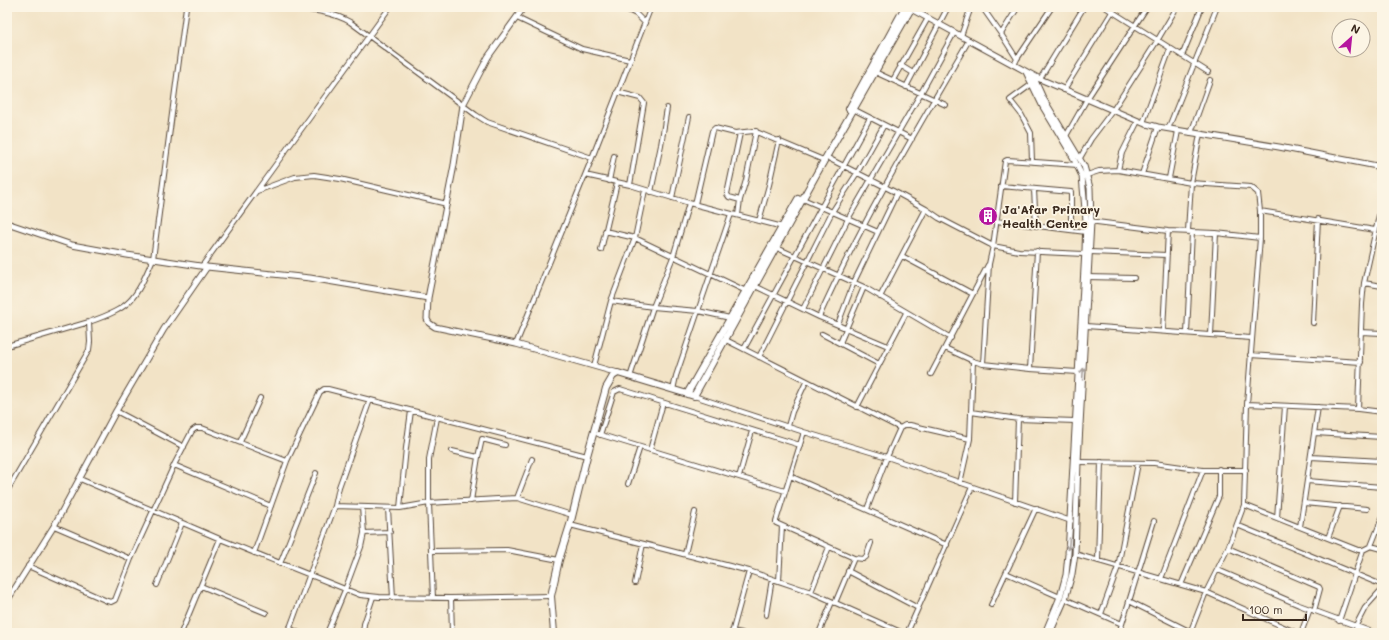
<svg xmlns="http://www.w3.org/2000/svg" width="1389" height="640" viewBox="0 0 1389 640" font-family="Mali,sans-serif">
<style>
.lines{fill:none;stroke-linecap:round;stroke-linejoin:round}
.minor-casing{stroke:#564637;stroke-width:6}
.tertiary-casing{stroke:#564637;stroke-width:7}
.secondary-casing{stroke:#564637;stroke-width:8}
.minor{stroke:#fff;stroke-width:4}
.tertiary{stroke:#fff;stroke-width:5}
.secondary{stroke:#fff;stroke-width:6}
.oneway{stroke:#a79f9a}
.labels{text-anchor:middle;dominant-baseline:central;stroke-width:3.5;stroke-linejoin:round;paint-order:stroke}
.poi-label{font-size:12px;font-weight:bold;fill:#3b2a1e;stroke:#fcf5e5;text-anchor:start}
</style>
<rect width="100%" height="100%" fill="#fcf5e5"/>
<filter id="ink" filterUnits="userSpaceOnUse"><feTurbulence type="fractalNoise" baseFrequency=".025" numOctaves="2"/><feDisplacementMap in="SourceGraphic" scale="8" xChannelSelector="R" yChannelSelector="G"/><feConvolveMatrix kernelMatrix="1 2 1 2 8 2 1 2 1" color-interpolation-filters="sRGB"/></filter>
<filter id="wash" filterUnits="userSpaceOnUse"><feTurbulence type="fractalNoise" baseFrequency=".012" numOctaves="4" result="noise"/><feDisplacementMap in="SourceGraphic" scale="16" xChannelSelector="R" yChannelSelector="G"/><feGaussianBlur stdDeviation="0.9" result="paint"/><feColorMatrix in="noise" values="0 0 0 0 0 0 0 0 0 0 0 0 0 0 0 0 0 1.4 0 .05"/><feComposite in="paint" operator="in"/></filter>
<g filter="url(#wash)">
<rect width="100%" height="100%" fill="#f2e3c6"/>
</g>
<g filter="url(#ink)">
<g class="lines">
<defs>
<path id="minor" d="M283,7C306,10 329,10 350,22L476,115L487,122L592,158
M622,7L636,14L645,23
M982,7L1001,34L1017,59L1014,65
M1105,7L1208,72
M517,18L582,49L630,60
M1001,34L1018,7
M961,36L971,7
M1182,56L1202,7
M1017,59L1052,7
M900,65L913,73
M875,72L946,105
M1040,79L1084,7
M893,80L928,18
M906,87L948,7
M1064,90L1115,7
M617,92L640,98L644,103L630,185
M853,109L912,139
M1143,123L1170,49
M1168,129L1217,7
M740,133L727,194L729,197L740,200
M1191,133L1210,80
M1066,136L1087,99L1147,7
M826,157L897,193L926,209L939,218L993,246L1019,251L1084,254
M1080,158L1091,139L1113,110L1157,41L1177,7
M1032,161L1031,133L1021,114L1010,100L1032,84
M1118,170L1122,153L1138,121
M1142,174L1158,127
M585,175L630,185L689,203L783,227
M1087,175L1099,171L1118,170L1191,183L1251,187L1258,193L1260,211
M1169,178L1178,131
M609,181L614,156
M1001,186L1071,192V230
M1034,190L1036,226
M257,191L295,177L314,175L340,179L447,204
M651,192L661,145L667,108
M672,198L689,117
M803,199L878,232
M1382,202L1364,283L1382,286
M695,204L712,131L715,128L735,133L754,131L821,159
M738,215L740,200L746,180L756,131
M759,221L769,185L779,140
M996,221L1086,232
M1089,221L1168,231L1216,233L1260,238
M605,231L635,238L746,291
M1188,231L1191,183L1200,134
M777,248L864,287L951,338
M601,250L617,183
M1090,252L1167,255
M902,256L973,294
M202,266L390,7
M1087,277L1134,278
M755,286L819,317L888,346
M880,297L926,209
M611,301L653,307L698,311L730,318
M803,309L848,219L921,93L954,33
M819,317C862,221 916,131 969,40
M1313,323L1318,219
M838,324L854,282L897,193
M1086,326L1251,338
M1163,331L1168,231
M1361,332L1382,333
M1187,333L1192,232
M822,334L879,364
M1211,335L1216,233
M724,339L900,428
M840,343L864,287
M516,344L592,158L651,7
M7,346L89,322
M945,348L973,361L983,364L1030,369L1078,372
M744,349L870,118
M1250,355L1361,362
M759,357L832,212L857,173L884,125
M983,364L989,264L993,246L1005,161L1007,160L1078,165
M594,366L611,301L635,238L645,190
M1030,369L1037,251
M931,374L988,265
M630,377L653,307L673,257L689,203
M673,390L676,376L731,214
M694,396L804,432L887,457L1071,521
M1247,404L1358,409L1382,412
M857,407L906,313
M1358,409L1362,304L1364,283
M116,411L184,447
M971,412L1018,419L1075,421
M788,426L792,412L806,382
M804,432L776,521V523L854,558L863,559L866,557L871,543
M1315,433L1382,437
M598,434L785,491
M600,435L614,392L620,389L800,445
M240,442L260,398
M650,450L663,403
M452,451L478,457
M1311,457L1382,461
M1078,462L1154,463L1203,470H1246
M174,465L271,506
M790,476L947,545
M739,477L752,431
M80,479L220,539L360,595L379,597L451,598L551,596
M1307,481L1382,487
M960,483L970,439L973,361
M628,484L640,447
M7,491L89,350L90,342L89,322C132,307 135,300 153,259L186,7
M517,498L532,459
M471,501L478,457L482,439L505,445
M1015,502L1018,419
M1304,503L1367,509
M1244,505L1358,550H1363L1371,546L1382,518
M335,506L400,508L429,503L517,498L572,515
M388,508L393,598
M400,508L406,448L411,411
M867,509L887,457L900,428L905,425H910L970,439
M1277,518L1285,406
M570,525L749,571L811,592L903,633
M1237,525L1382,585
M54,526L131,559
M1300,527L1318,407
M364,533L390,532
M1328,538L1340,506
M1371,546L1382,549
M1228,548L1319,587L1320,589L1314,611
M431,551L507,550L559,560
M254,553L287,461L320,392L324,389H328L587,456
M685,554L695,512
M1075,554L1206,592L1297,633
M1098,561L1101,462
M280,564L316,473
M28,566L107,601L111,602L115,600L131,559L174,465L192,431L196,428H202L287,461
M1218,570L1299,605L1375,633
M848,571L918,608
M1006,573L1060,597
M1161,579L1203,470
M779,581L782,526
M635,583L643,544
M157,585L182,523
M1181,585L1219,496V469
M201,586L266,613
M811,592L829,547
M433,598L429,503V459L437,418
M451,598L452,633
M1065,599L1122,624L1119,633
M1129,601L1193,633
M835,603L854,558
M991,605L1036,508
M1101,614L1118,567L1138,463
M766,615L772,579
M1339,621L1363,550
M1122,624L1154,521
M289,628L299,633
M732,631L742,633
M181,633L220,539
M288,633L335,506L339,487L370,400
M327,633L345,590L361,547L364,533L362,507
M363,633L364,624L373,597
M732,633L749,571
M819,633L832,602
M907,633L972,487
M1190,633L1206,592L1228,548L1244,505L1247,404L1260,238V211L1375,230
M1301,633L1310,609
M1352,633L1365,608L1382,589"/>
<path id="tertiary" d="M524,7L488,57L463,105L454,165L428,298L427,319L429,323L435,327L516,344L618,373
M911,9L1040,79L1143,123L1158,127L1279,147L1382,167
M1026,72L1043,107L1073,157L1082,176L1086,221L1085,250L1068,554L1066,575L1060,597L1045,633
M1033,76L1043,98L1084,166L1090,188L1091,222L1078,462L1075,554L1072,574L1065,599L1050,633
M7,223L72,245L127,255L207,267L310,278L428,298
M7,601L54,526L116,411L164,329L207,267"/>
<path id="secondary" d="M849,109L905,7
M687,394L798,199
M554,633L551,596L559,560L570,525L587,456L606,388L613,376L618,373L694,396L817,173L912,7"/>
</defs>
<use href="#minor" class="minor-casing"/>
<use href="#tertiary" class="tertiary-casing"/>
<use href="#secondary" class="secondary-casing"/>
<use href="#minor" class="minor"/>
<use href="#tertiary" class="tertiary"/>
<use href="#secondary" class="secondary"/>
</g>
<defs><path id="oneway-shaft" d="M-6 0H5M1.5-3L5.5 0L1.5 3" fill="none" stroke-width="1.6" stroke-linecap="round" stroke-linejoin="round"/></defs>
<g class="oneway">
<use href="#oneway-shaft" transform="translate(1083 374) rotate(-86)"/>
<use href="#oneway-shaft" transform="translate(1069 544) rotate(95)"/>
</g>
</g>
<defs>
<symbol id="building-disc" viewBox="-11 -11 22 22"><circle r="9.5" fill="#b5179e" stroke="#fcf5e5"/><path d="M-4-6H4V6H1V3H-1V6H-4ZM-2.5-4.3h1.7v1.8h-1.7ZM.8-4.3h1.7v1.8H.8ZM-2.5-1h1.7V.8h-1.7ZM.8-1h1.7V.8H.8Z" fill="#fff"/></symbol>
</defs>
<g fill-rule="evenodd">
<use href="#building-disc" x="977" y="205" width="22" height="22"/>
</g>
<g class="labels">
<g class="poi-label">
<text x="1002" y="209">Ja'Afar Primary<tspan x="1002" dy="14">Health Centre</tspan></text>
</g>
</g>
<rect width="1389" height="640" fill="none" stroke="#fcf5e5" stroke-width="24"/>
<g transform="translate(1351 38) rotate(27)"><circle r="19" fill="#fcf5e5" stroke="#afa495"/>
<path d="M0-3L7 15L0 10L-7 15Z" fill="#b5179e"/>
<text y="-6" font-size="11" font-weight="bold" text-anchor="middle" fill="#3b2a1e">N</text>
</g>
<path d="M1243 614v6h63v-6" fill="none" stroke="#3b2a1e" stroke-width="2"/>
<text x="1249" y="614" font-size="12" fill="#3b2a1e" stroke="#fcf5e5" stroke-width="3" paint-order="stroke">100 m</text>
</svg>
